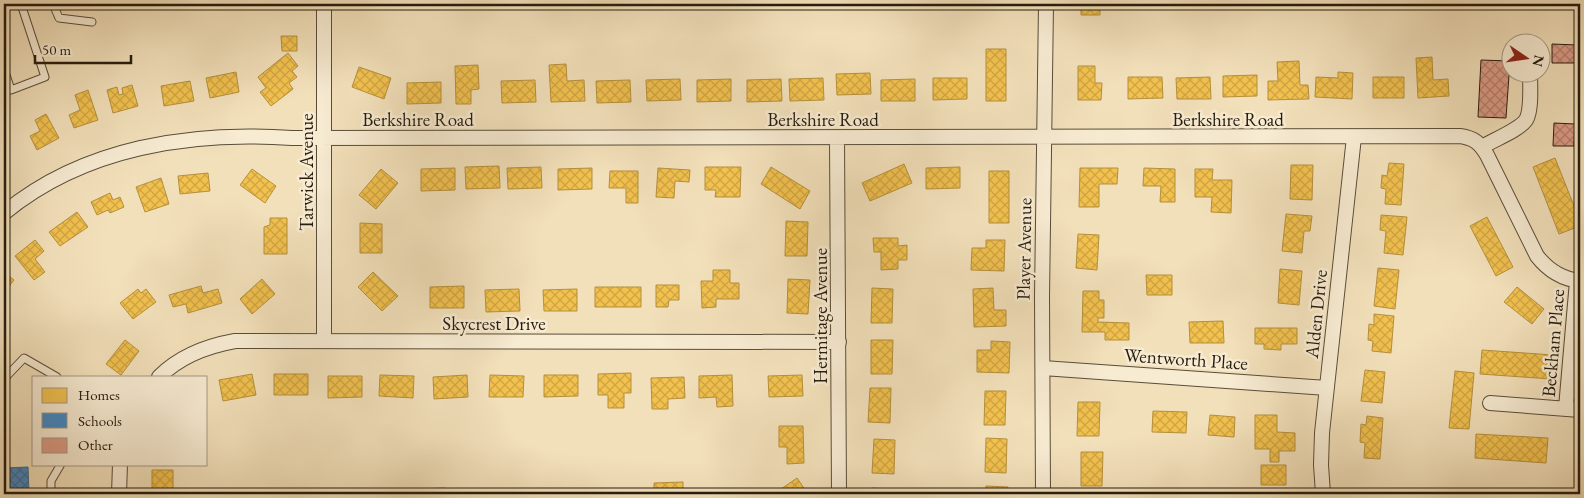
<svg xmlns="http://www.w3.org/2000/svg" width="1584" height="498" viewBox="0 0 1584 498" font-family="'EB Garamond',serif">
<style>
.homes{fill:url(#homes-cross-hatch);stroke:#b5903b}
.schools{fill:url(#schools-cross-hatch);stroke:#38688e}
.building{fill:url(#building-cross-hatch);stroke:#261c0e}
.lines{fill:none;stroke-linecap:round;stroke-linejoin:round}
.lane-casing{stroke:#594d39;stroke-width:9}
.street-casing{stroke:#594d39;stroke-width:16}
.lane{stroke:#f7ebd2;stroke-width:7}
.street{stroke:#f7ebd2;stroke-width:14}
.labels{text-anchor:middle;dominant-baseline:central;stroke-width:5;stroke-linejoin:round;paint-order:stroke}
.street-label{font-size:19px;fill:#261c0e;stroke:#f7ebd2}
</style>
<defs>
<pattern id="homes-cross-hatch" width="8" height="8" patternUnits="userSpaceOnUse" patternTransform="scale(1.25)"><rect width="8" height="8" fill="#f2c14e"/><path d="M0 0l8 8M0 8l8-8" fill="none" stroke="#cfa543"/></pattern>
<pattern id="schools-cross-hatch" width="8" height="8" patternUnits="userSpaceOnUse" patternTransform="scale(1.25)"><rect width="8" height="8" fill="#3f88c5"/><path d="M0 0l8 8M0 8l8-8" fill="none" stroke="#356e9e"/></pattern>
<pattern id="building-cross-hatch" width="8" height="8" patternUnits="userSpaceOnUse" patternTransform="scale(1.25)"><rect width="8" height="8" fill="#dd9b86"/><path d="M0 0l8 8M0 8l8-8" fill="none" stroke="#b37e6c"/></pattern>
</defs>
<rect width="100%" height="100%" fill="#f2e0ba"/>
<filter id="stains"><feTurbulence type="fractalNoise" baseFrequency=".004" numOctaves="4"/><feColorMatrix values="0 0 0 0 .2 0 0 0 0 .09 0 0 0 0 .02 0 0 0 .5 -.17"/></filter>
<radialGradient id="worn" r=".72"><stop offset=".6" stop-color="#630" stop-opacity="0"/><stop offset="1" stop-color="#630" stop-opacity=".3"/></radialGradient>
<path class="homes" d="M200,4H233L232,8L200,5Z
M1081,4H1100V15H1081Z
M281,36H297V51H282Z
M986,49H1006V101H986Z
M288,53L298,66L292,71L297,77L289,83L293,89L271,106L260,92L266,88L258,77Z
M1432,57L1433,80L1448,79L1449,96L1418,98L1416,58Z
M1299,61L1300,85H1308L1309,99L1268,100V81H1278L1277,62Z
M566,64L567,81L584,80L585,101L551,102L549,65Z
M478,65L479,89L471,90V104H456L455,66Z
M1078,66H1095V83H1102L1101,100H1078Z
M359,67L391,78L384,99L352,87Z
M236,72L239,92L210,98L206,78Z
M1338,72L1353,73L1352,99L1315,97L1316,77L1338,78Z
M870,73L871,94L837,95L836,74Z
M1257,75V96L1223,97V76Z
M1128,77H1162L1163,98L1128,99Z
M1210,77L1211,99H1177L1176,78Z
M1373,77H1404V98H1373Z
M823,78L824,100L790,101L789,79Z
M933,78H967V99L933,100Z
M680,79L681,100L647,101L646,80Z
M731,79V101L697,102V80Z
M781,79L782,101L747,102V80Z
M915,79V101H881V80Z
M535,80L536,102L502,103L501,81Z
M630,80L631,102L597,103L596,81Z
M190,81L194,101L164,106L161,86Z
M441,82V103L407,104V83Z
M132,85L138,106L113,113L107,90L117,87L119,95L123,94L122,88Z
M88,90L98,120L74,128L69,115L80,110L75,95Z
M46,114L59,138L37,150L30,136L40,131L35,120Z
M1555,158L1580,221V226L1559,234L1533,167Z
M1389,163L1404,164L1401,205L1385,204L1386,189L1381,188L1382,175L1387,176Z
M904,164L912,183L870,201L862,183Z
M1291,165H1313L1312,200L1290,199Z
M499,166L500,188L466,189L465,167Z
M541,167L542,188L508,189L507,168Z
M705,167H741L740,197H715L716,190H705Z
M771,167L810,191L800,209L761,184Z
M960,167V188L926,189V168Z
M455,168V190L421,191V169Z
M592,168V189L558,190V169Z
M658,168L690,170L689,182L675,181L674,198L656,197Z
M1080,168H1118L1117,184H1099V207H1079Z
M1144,168L1175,169V202H1160L1161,186H1143Z
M252,169L276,186L265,203L240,185Z
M381,169L398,183L376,209L359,195Z
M1195,169H1213L1212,180H1232L1231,213L1211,212L1212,197H1195Z
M610,171H638V203H626V188H609Z
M989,171H1009V223H989Z
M208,173L210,191L180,194L178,176Z
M161,178L169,204L145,212L136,187Z
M110,193L113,200L120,197L124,207L110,213L108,210L97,215L91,202Z
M77,212L88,227L60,246L49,232Z
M1286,214L1312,216L1310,231H1304L1302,253L1282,251Z
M1381,215L1407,217L1403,255L1384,253L1386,231L1380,230Z
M1487,217L1513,267L1496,276L1470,226Z
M270,218H287V254H264V227L270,225Z
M786,221L808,222L807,256H785Z
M360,223L382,224V253H360Z
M1078,234L1099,235L1097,270L1076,268Z
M873,238H898V246L907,245V260H898V269L881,270V252H874Z
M35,240L44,251L35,259L45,272L34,280L15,256Z
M986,240H1005L1004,271L971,270L972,248H986Z
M1378,268L1399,270L1395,309L1374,306Z
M1280,269L1302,271L1299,305L1278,303Z
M713,270H730V283H739V299H716V307L702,308L701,281H713Z
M4,272L14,280L4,293Z
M373,272L398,296L382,311L358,287Z
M1146,275H1172V295H1147Z
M262,279L275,294L252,314L240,299Z
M788,279L810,280L808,314L787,313Z
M656,285H679V300H669L668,307H656Z
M201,286L203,293L218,289L222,303L188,313L186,304L173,307L169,295Z
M464,286V308H430V287Z
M595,287H641V307H595Z
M1517,287L1544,309L1532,324L1504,302Z
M872,288L893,289L892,323H871Z
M993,288L994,310H1006V326L974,327L973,289Z
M138,289L141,293L146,289L156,302L133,319L120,303Z
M519,289L520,311L486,312L485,290Z
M577,289V311H544L543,290Z
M1083,291H1099V300H1104V318H1098V322L1129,323V340H1105V332H1082Z
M1374,314L1394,316L1391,353L1372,351L1373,341L1368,340L1369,324L1374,325Z
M1223,321L1224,343H1190L1189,322Z
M1255,328H1297V344H1281V350L1264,349V344H1255Z
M125,340L139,351L121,375L106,364Z
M871,340H893L892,374H871Z
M991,341L1010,342L1009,373L977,372V350H991Z
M1482,350L1553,355L1551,379L1480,374Z
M1365,370L1385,372L1382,403L1361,401Z
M1455,371L1474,373L1469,429L1449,428Z
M631,373V393H624V408H608V395H598V374Z
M252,374L256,395L223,401L219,380Z
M274,374H308V395H274Z
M380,375L414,376L413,398L379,396Z
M467,375L468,397L434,399L433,377Z
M490,375L524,376L523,397H489Z
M544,375H578V396L544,397Z
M732,375L733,406L717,407L716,397L699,398V376Z
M802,375L803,396L769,397L768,376Z
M328,376H362V397L328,398Z
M684,377L685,398L668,399V409H652L651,378Z
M870,388H891L890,423L868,422Z
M985,391H1006L1005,425H984Z
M1078,402H1100L1099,436H1077Z
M1153,411L1187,412L1186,433L1152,432Z
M1210,415L1235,417L1234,437L1208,435Z
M1255,415H1277V432L1295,433V451H1279V462H1270V449H1255Z
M1367,416L1383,418L1380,459L1364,458L1365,443L1360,442L1361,424L1366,425Z
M779,426H803L804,463L787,464V447H779Z
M1476,434L1548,438L1546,463L1475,458Z
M986,438L1007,439L1006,473L985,472Z
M874,439L895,440L894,474L872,473Z
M1578,447H1580V471H1576Z
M1081,452H1103L1102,486H1081Z
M1261,465H1286V485H1261Z
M152,470H173V494H152Z
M797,478L808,494H774Z
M683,482V494H654V483Z
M986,486L1008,487L1007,494H986Z
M445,488V494H411V489Z
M872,488L893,489V494H872Z
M590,492V494H556V493Z
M638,492V494H604V493Z"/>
<path class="schools" d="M28,467L29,494H4V468Z"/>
<path class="building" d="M1552,44L1577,45L1576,63H1552Z
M1481,60L1510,61L1506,118L1478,117Z
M1554,123L1575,124L1574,146H1553Z"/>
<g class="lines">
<defs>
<path id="lane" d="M53,4L59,18L92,22
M4,69L11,90L45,77L21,4
M4,379L24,358L57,377
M51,494V481L61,464"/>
<path id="street" d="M837,138L839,494
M1482,147C1493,140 1519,130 1526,120C1532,110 1530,85 1530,72
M4,213C84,147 191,131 292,138L1460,136C1474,138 1480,143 1487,155L1537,256C1548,270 1561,279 1580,281
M324,341V4
M1043,368L1327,388
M159,377C180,356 207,346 235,341L839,342
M1490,403L1580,410
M1566,408L1577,281
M119,494L120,464
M1043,494L1042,297L1046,4
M1323,494L1321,465L1322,433L1354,137"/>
</defs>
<use href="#lane" class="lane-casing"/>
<use href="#street" class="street-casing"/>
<use href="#lane" class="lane"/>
<use href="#street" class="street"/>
</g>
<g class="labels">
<g class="street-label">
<text x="418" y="119">Berkshire Road</text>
<text x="823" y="119">Berkshire Road</text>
<text x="1228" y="119">Berkshire Road</text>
<text transform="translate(306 172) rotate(-90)">Tarwick Avenue</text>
<text transform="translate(1024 249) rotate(-89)">Player Avenue</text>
<text transform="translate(1316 314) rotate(-84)">Alden Drive</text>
<text transform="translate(820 316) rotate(-90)">Hermitage Avenue</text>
<text x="494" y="323">Skycrest Drive</text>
<text transform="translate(1553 343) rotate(-85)">Beckham Place</text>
<text transform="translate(1186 359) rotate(4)">Wentworth Place</text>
</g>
</g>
<rect width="1584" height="498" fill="none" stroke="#f2e0ba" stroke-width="20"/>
<rect x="5" y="5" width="1574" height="488" fill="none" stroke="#261c0e" stroke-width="2.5"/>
<rect x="10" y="10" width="1564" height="478" fill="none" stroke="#261c0e"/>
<rect x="32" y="376" width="175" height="90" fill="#f7ebd2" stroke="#a39884"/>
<rect x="42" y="388" width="25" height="15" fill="#f2c14e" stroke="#a39884"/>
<text x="78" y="400" font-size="15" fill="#261c0e">Homes</text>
<rect x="42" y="413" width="25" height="15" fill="#3f88c5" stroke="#a39884"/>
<text x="78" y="426" font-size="15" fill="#261c0e">Schools</text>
<rect x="42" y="438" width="25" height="15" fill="#dd9b86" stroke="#a39884"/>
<text x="78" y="450" font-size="15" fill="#261c0e">Other</text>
<g transform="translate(1526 58) rotate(103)"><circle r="24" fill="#f7ebd2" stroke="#a39884"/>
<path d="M0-4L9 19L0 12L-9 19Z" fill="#8f2418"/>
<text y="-8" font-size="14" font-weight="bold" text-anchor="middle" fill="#261c0e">N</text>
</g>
<path d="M35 55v8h96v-8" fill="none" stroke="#261c0e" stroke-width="2.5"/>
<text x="42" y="55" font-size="15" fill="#261c0e" stroke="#f7ebd2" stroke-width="4" paint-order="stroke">50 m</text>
<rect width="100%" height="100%" filter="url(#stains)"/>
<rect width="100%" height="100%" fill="url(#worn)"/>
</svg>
